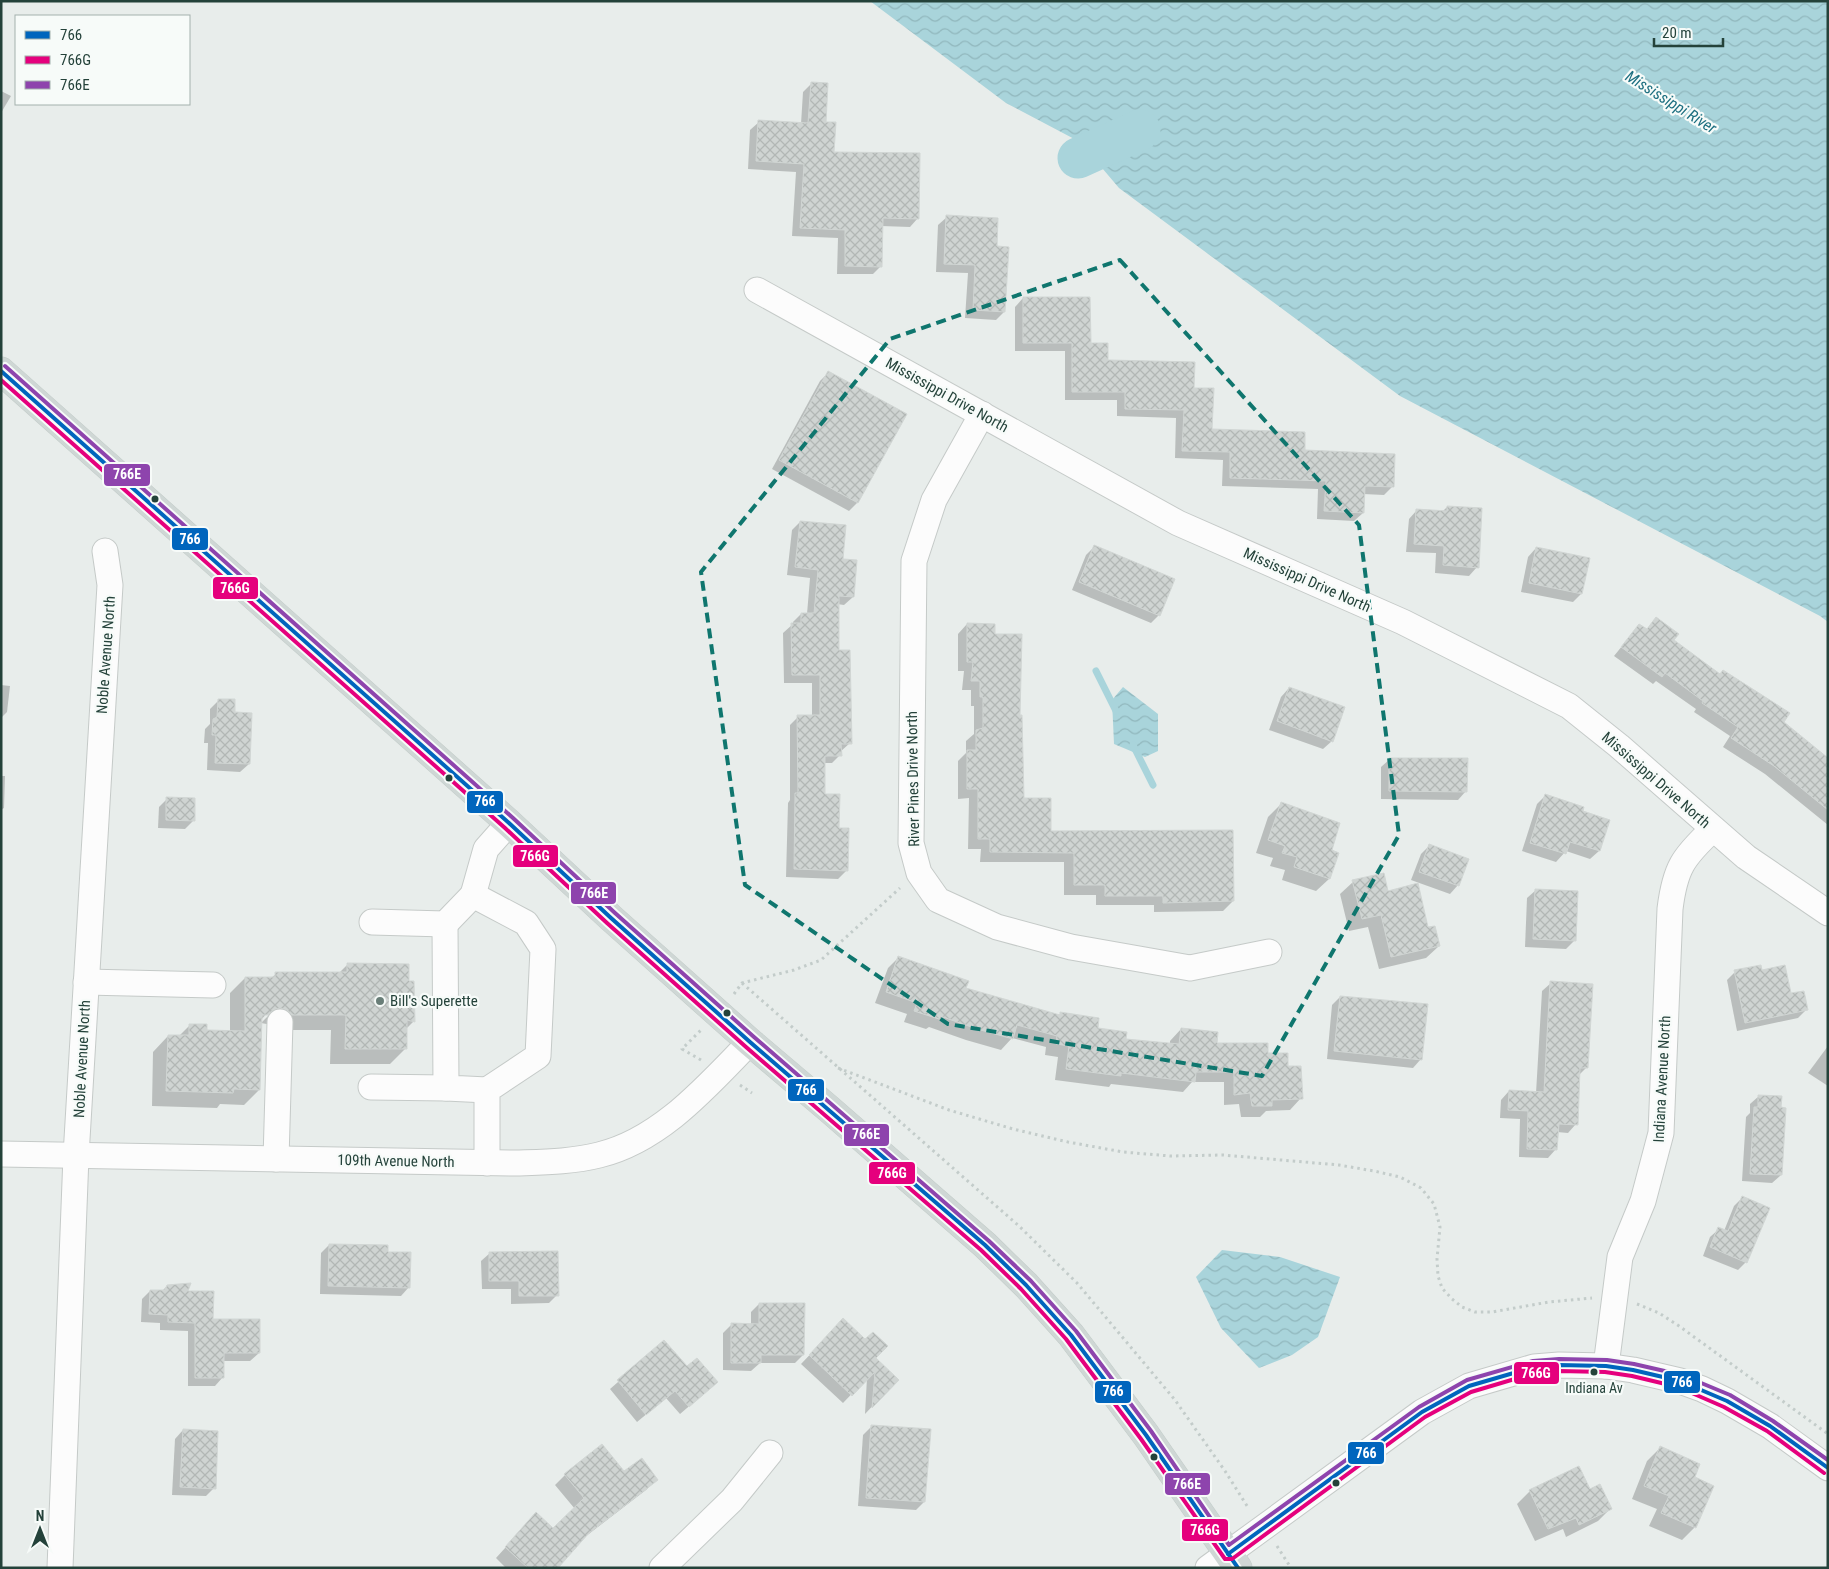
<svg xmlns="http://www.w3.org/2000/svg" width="1829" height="1569" viewBox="0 0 1829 1569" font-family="'Roboto Condensed',sans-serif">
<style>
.water{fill:url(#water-waves)}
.shadow{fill:#0003}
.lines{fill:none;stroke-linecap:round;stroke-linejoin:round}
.stream{stroke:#a9d4db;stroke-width:7}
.river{stroke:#a9d4db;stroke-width:41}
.building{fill:url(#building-cross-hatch);stroke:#d1d6d4}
.minor-casing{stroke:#c5cac8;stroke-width:27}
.major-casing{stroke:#c3ccc9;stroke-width:29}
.path{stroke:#c3ccca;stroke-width:3;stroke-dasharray:2.5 4;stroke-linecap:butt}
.minor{stroke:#fcfcfc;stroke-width:25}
.major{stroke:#cfd7d5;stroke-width:28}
.bus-1-casing{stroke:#f7fbf9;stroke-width:8}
.bus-2-casing{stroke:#f7fbf9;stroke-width:8}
.bus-3-casing{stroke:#f7fbf9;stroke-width:8}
.bus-1{stroke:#0065bd;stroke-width:4}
.bus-2{stroke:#e5007d;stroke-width:4}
.bus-3{stroke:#8e44ad;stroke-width:4}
.marked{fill:none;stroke:#0f766e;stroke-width:4;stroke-dasharray:10 6;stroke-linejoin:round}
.bus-dot{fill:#24423a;stroke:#f7fbf9;stroke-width:2}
.poi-dot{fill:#697e78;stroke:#f7fbf9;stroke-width:2}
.labels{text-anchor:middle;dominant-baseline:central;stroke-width:4.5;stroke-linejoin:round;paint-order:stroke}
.bus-label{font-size:14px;fill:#24423a;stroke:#f7fbf9}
.street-label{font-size:15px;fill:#24423a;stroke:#f7fbf9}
.poi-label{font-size:15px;fill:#24423a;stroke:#f7fbf9;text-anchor:start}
.water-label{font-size:16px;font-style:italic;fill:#1c6f80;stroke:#f7fbf9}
.line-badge{stroke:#f7fbf9;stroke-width:2}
.badge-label{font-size:14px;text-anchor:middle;font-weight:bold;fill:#fff}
</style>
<defs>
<pattern id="water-waves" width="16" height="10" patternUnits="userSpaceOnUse" patternTransform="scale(1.25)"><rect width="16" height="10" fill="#a9d4db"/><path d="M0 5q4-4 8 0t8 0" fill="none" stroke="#91b7bd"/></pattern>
<pattern id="building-cross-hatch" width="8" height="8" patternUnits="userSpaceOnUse" patternTransform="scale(1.25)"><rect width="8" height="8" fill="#cfd4d2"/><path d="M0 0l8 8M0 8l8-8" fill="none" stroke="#b2b7b5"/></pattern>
</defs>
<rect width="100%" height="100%" fill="#e8edeb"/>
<g class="water">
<polygon points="870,1 1828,1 1828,622 1820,616 1400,396 1119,188 1080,142 1006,103"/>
<polygon points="1123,687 1158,714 1158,751 1145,757 1114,744 1112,700"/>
<polygon points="1222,1250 1280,1257 1340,1277 1318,1337 1292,1355 1259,1368 1221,1328 1196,1277"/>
</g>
<g class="shadow">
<polygon points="812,83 833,154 918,218 910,227 881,226 881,266 873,274 837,274 838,238 792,236 796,172 748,169 750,130 759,122 801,124 803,92"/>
<polygon points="1,91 11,96 1,113"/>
<polygon points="947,217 995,247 1004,312 996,320 965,318 968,273 936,272 938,225"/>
<polygon points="1023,298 1089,344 1107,361 1193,389 1211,431 1303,451 1392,487 1384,495 1363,494 1363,513 1354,521 1317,519 1318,489 1222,486 1223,460 1175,458 1176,418 1117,416 1117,400 1065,400 1065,351 1015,351 1015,307"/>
<polygon points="828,373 906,414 857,503 849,511 772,469 820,381"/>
<polygon points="1447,507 1477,567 1469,576 1435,573 1436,553 1406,552 1409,519 1417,510 1442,512"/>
<polygon points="800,522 842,560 853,597 844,605 837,604 837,652 850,743 840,752 840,755 832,763 824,763 824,795 838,829 847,870 838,879 786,877 788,803 790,800 790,725 798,717 812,717 812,683 784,683 783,633 793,624 793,622 801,614 807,614 810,578 787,575 792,530"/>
<polygon points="1094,547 1159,615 1151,623 1072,590 1086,555"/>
<polygon points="1536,548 1581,594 1573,602 1521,592 1528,557"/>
<polygon points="1656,619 1672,640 1782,723 1828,759 1828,825 1765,774 1723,747 1730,736 1694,712 1696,709 1656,681 1653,684 1614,656 1639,625 1646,630"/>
<polygon points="967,624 993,636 1019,717 1023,799 1049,832 1233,901 1223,911 1154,912 1154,905 1096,905 1096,895 1064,895 1064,862 980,862 981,849 968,849 969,798 958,799 958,761 966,753 966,741 974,734 974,706 971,706 971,690 962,690 964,671 958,671 958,634"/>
<polygon points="1,685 10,686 7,712 1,718"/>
<polygon points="1289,688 1332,741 1323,749 1269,730 1281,697"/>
<polygon points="219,700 234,714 249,764 240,772 207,770 208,743 204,743 205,729 210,724 210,709"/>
<polygon points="1390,759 1466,791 1458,800 1381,799 1381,767"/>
<polygon points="1,776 5,776 4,808 1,810"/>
<polygon points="1545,796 1581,812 1608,820 1599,851 1590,859 1566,851 1556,862 1522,851 1537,804"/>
<polygon points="167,799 194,799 193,821 185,829 158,828 159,807"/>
<polygon points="1281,804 1330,851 1329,879 1316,891 1282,880 1285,870 1270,866 1273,858 1256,853 1268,817"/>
<polygon points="1429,846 1458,885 1450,894 1411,880 1421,854"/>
<polygon points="1353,882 1387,892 1427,928 1439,946 1426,958 1379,969 1368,927 1349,931 1340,894"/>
<polygon points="1536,890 1575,940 1566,949 1525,947 1527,898"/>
<polygon points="899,957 964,989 1058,1016 1060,1014 1124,1040 1170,1044 1170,1041 1181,1029 1216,1044 1266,1054 1287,1067 1301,1098 1290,1110 1266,1111 1260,1117 1241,1117 1239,1104 1224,1105 1224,1082 1192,1082 1183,1092 1111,1084 1109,1087 1055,1080 1058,1057 1045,1055 1046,1047 1012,1038 1001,1050 966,1040 929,1027 926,1029 904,1022 907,1014 875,1003 888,968"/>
<polygon points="347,965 407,983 414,1021 406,1029 406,1048 390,1064 330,1064 331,1030 277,1030 272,1025 261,1023 278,1006 276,1004 257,1024 259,1090 244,1105 220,1104 217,1108 152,1106 153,1052 168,1036 179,1036 190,1025 206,1031 230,1032 230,993 245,978 271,978 276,974 338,974"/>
<polygon points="1762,971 1806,1010 1798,1018 1737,1031 1727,980 1735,972"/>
<polygon points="1551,983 1587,1067 1579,1075 1576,1124 1568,1133 1557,1132 1556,1149 1548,1158 1519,1157 1520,1119 1500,1118 1501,1100 1509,1091 1536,1093 1542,991"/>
<polygon points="1340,997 1421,1059 1413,1068 1327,1059 1332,1005"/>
<polygon points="1828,1046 1828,1086 1808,1073"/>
<polygon points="1759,1096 1780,1109 1781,1175 1772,1183 1742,1181 1746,1117 1750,1113 1750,1104"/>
<polygon points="1742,1198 1746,1262 1738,1270 1703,1256 1710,1237 1719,1229 1724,1231 1734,1206"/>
<polygon points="329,1245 387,1253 409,1287 401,1296 320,1294 321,1253"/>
<polygon points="490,1253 557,1295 549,1303 511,1304 511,1289 482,1289 481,1261"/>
<polygon points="167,1286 186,1292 211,1321 259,1353 250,1361 223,1361 223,1377 215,1386 188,1386 188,1331 160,1330 160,1323 141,1322 142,1299 150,1291 162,1291"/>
<polygon points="759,1304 803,1355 795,1363 760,1363 751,1371 723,1370 723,1333 732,1324 751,1325 751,1312"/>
<polygon points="843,1320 874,1358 897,1380 865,1414 867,1378 843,1403 801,1364"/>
<polygon points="664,1342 708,1390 680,1414 666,1398 637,1422 610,1389"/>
<polygon points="872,1426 924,1502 916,1510 858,1506 863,1435"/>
<polygon points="183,1430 214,1488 206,1496 172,1495 175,1439"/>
<polygon points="1660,1448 1693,1478 1695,1527 1682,1540 1649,1526 1657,1509 1632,1499 1647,1461"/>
<polygon points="624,1473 656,1480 646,1490 581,1540 556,1568 504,1568 505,1567 496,1558 536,1514 553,1529 575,1509 555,1485 565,1475"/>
<polygon points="1590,1490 1610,1509 1598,1521 1566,1537 1563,1529 1535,1541 1517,1504 1530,1491"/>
</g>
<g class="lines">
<g class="stream">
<polyline points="1096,671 1116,711"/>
<polyline points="1133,745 1153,785"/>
</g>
<polyline class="river" points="1078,158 1140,130"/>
</g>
<g class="building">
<polygon points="811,82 828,83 826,122 836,122 834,152 920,153 919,219 883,218 882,267 845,266 845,230 800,228 804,164 756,161 758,120 808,123"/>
<polygon points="946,215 998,218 997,246 1009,247 1005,312 973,310 975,265 944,264"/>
<polygon points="1023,297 1090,297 1091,343 1108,343 1108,360 1195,362 1194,388 1214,388 1212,429 1305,432 1305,450 1395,454 1394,487 1365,486 1364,513 1324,511 1326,481 1230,478 1230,452 1182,451 1184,410 1125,409 1125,392 1072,392 1072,343 1023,343"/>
<polygon points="828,371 907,414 858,503 779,460"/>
<polygon points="1447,506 1482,508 1479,568 1443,565 1444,546 1414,544 1416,509 1447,511"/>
<polygon points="800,521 846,525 843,559 857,560 854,597 839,596 839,650 850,650 852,744 841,744 842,756 825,756 825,794 840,794 839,828 849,828 848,871 794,869 795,793 798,793 797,715 820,715 820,675 792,675 791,623 801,623 801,613 814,613 818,570 795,567"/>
<polygon points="1094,545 1175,579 1160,616 1079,582"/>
<polygon points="1536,547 1590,558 1582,594 1529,583"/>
<polygon points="1656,617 1679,634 1674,640 1720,674 1723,670 1790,713 1784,722 1828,758 1828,810 1774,766 1731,738 1738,727 1702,703 1703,701 1665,673 1662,677 1621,647 1639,624 1647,629"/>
<polygon points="967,623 995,624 995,634 1022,634 1020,715 1022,715 1024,798 1051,798 1051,831 1233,830 1234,901 1163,903 1163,896 1105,896 1105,885 1074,885 1074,853 990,852 990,839 978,839 978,789 967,789 967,750 976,750 976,730 983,728 983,697 980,697 980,681 971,681 973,662 967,662"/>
<polygon points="1289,687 1345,707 1333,742 1277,721"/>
<polygon points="218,699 235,699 235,712 252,713 250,764 215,763 216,735 212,735 213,719 217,717"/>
<polygon points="1389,758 1468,758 1467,792 1389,791"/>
<polygon points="1545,794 1584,807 1583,811 1610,820 1600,851 1570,842 1566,854 1530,843"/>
<polygon points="166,797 195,798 195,821 166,820"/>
<polygon points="1281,802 1340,823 1332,850 1339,853 1330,879 1294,867 1297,857 1282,853 1285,846 1268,840"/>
<polygon points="1429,844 1469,859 1459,886 1419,872"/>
<polygon points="1384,873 1388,891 1418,883 1428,927 1435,926 1440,946 1391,957 1381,915 1362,919 1352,880"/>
<polygon points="1535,889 1578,891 1576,941 1533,939"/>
<polygon points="898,956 969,981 966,988 1060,1015 1060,1012 1099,1018 1098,1028 1127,1032 1126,1039 1179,1044 1181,1028 1218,1032 1217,1043 1268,1043 1268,1053 1288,1053 1288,1066 1301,1066 1303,1099 1272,1100 1272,1106 1252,1106 1250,1093 1234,1095 1234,1072 1196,1072 1195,1082 1121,1073 1121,1076 1066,1069 1069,1046 1056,1044 1057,1036 1017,1025 1013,1039 977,1029 940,1016 939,1019 914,1011 917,1003 886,992"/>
<polygon points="347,963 409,964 409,981 414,981 415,1022 407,1020 407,1049 345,1049 346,1015 292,1015 287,1010 280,1008 273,1010 268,1015 262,1015 260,1090 234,1089 233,1093 166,1091 168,1035 189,1035 189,1024 207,1024 207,1030 245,1031 245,977 275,977 275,972 347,972"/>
<polygon points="1761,965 1762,970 1785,965 1791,993 1804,991 1808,1010 1745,1023 1734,970"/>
<polygon points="1550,981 1593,984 1588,1068 1580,1068 1578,1125 1559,1124 1557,1150 1527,1149 1528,1111 1508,1110 1509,1090 1544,1092"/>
<polygon points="1340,996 1428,1004 1422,1060 1334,1051"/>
<polygon points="1758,1095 1782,1096 1781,1107 1786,1108 1782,1175 1750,1174 1754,1107 1758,1107"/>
<polygon points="1742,1196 1770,1208 1747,1263 1710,1247 1718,1227 1728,1231"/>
<polygon points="329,1244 388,1245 388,1252 411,1252 410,1288 328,1286"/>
<polygon points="558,1251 559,1296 519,1296 519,1281 489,1281 489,1252"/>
<polygon points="191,1283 188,1291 214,1291 213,1319 260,1319 260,1353 224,1353 224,1378 195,1378 195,1323 168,1322 168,1315 149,1314 150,1290 165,1290 167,1285"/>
<polygon points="759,1303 805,1303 804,1355 761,1355 761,1363 731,1363 731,1323 759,1324"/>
<polygon points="843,1318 865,1339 873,1332 888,1346 876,1358 899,1380 872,1408 875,1372 852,1396 809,1355"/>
<polygon points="664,1340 687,1366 697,1358 718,1382 689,1407 675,1391 646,1415 617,1380"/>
<polygon points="871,1425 931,1429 925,1502 866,1498"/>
<polygon points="183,1429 218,1431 216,1489 180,1487"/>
<polygon points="602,1444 624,1471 642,1458 658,1480 589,1533 558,1568 528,1568 505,1547 536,1512 553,1528 584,1498 564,1474"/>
<polygon points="1660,1446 1700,1464 1695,1477 1714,1486 1696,1528 1661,1513 1669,1496 1644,1486"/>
<polygon points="1579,1466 1590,1489 1600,1484 1612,1509 1579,1525 1576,1518 1548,1529 1529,1490"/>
</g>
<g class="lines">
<g class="minor-casing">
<g id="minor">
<polyline points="757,290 1178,523 1403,622 1569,706 1619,746 1746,857 1828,913"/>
<polyline points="982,414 934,500 914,561 911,843 919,873 938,900 997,927 1071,947 1190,968 1269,952"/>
<polyline points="372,922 445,924 473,895"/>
<polyline points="445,924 446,1088 487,1090"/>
<polyline points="86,982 213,985"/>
<polyline points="371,1087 446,1088"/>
<path d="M 1,1154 L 515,1163 C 543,1162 571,1162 599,1155 C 661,1140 707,1086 750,1042"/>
<polyline points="276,1159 280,1022"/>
<polyline points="487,1163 487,1090 538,1056 543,949 526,923 473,895 486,849 509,823"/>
<path d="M 1606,1366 L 1620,1257 L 1643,1201 L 1661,1133 L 1670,909 C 1675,868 1683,857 1713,829"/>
<polyline points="60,1568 76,1156 110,585 105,551"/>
<polyline points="662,1568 732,1500 770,1453"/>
<polyline points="1208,1568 1422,1412 1469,1386 1534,1367 1559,1365 1606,1366 1633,1370 1680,1381 1702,1389 1727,1401 1770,1426 1828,1468"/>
</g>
</g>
<g class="major-casing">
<polyline id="major" points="1,371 509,823 611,918 750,1042 829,1109 985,1245 1026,1285 1071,1335 1146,1435 1238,1568"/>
</g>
<g class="path">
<polyline points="742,983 1019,1226 1077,1283 1175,1400 1225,1471 1249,1509"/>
<polyline points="734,994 742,983 794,970 821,960 900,888"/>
<polyline points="701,1060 682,1049 701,1030"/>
<polyline points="838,1068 949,1110 1013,1129 1068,1142 1123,1152 1170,1156 1223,1155 1339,1165 1374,1171 1400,1177 1421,1188 1434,1204 1440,1227 1437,1259 1438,1276 1442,1288 1452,1299 1462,1307 1475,1312 1492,1312 1549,1302 1592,1298"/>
<polyline points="740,1085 752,1093"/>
<polyline points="1637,1304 1659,1313 1679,1326 1828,1434"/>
<polyline points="1277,1546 1291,1568"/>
</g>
<use href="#minor" class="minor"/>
<use href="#major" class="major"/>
<g class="bus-1-casing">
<g id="bus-1">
<polyline points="1,371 509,823 611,918 750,1042 985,1245 1026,1285 1071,1335 1146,1435 1238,1568"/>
<polyline points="1228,1554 1422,1412 1469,1386 1534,1367 1559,1365 1606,1366 1633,1370 1680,1381 1727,1401 1770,1426 1828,1468"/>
</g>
</g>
<g class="bus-2-casing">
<polyline id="bus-2" points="1,380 505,828 607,923 746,1047 981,1250 1021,1289 1066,1339 1141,1439 1225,1559 1232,1559 1425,1417 1471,1392 1535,1373 1559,1371 1605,1372 1632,1376 1678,1387 1724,1407 1767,1431 1824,1473"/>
</g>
<g class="bus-3-casing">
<polyline id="bus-3" points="5,366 513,818 615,913 754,1037 989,1241 1031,1281 1076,1331 1151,1431 1229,1545 1419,1407 1467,1380 1533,1361 1559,1359 1607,1360 1634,1364 1682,1375 1730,1395 1773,1421 1828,1460"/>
</g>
<use href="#bus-1" class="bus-1"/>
<use href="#bus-2" class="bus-2"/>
<use href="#bus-3" class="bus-3"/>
</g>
<path class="marked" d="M 1120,260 L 1359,525 L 1399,835 L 1262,1076 L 948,1024 L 745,885 L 701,572 L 890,339 Z"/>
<g class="bus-dot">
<circle cx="155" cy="499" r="4.5"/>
<circle cx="449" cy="778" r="4.5"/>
<circle cx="727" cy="1013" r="4.5"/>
<circle cx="1594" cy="1372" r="4.5"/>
<circle cx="1154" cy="1457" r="4.5"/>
<circle cx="1336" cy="1483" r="4.5"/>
</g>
<circle class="poi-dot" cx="380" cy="1001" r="5"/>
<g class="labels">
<g class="bus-label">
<text x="1594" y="1388">Indiana Av</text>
</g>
<g class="street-label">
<text transform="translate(947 395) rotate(29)">Mississippi Drive North</text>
<text transform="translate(1307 580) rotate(24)">Mississippi Drive North</text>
<text transform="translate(106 655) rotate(-86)">Noble Avenue North</text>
<text transform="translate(913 779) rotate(-91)">River Pines Drive North</text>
<text transform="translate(1656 780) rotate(41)">Mississippi Drive North</text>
<text transform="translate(82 1059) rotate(-87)">Noble Avenue North</text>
<text transform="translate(1662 1079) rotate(-87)">Indiana Avenue North</text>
<text transform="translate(396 1161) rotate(1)">109th Avenue North</text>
</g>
<g class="poi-label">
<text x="390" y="1001">Bill's Superette</text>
</g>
<g class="water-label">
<text transform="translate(1671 102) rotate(32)">Mississippi River</text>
</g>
</g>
<g class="line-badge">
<rect x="103" y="463" width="48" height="24" rx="5" fill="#8e44ad"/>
<rect x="171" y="527" width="38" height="24" rx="5" fill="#0065bd"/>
<rect x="212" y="576" width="47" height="24" rx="5" fill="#e5007d"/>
<rect x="466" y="790" width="38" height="24" rx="5" fill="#0065bd"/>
<rect x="512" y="844" width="47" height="24" rx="5" fill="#e5007d"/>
<rect x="570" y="881" width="47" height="24" rx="5" fill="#8e44ad"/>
<rect x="787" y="1078" width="38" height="24" rx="5" fill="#0065bd"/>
<rect x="843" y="1123" width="47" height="24" rx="5" fill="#8e44ad"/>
<rect x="868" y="1161" width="48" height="24" rx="5" fill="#e5007d"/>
<rect x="1513" y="1361" width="47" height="24" rx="5" fill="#e5007d"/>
<rect x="1663" y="1370" width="38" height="24" rx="5" fill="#0065bd"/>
<rect x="1094" y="1380" width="38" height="24" rx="5" fill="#0065bd"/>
<rect x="1347" y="1441" width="38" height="24" rx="5" fill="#0065bd"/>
<rect x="1164" y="1472" width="47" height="24" rx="5" fill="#8e44ad"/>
<rect x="1181" y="1518" width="48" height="24" rx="5" fill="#e5007d"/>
</g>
<g class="badge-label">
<text x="127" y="479">766E</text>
<text x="190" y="544">766</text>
<text x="235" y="593">766G</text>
<text x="485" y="806">766</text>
<text x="535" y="861">766G</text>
<text x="594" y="898">766E</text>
<text x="806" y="1095">766</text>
<text x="866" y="1139">766E</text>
<text x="892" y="1178">766G</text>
<text x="1536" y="1378">766G</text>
<text x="1682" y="1387">766</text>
<text x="1113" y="1396">766</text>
<text x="1366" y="1458">766</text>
<text x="1187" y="1489">766E</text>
<text x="1205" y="1535">766G</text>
</g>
<rect width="1829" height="1569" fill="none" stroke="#24423a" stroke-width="5"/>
<rect x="15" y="15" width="175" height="90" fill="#f7fbf9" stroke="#a3b1ad"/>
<rect x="25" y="31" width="25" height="8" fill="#0065bd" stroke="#a3b1ad"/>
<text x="60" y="40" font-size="15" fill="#24423a">766</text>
<rect x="25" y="56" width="25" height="8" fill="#e5007d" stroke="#a3b1ad"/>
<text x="60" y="65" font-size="15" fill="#24423a">766G</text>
<rect x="25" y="81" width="25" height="8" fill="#8e44ad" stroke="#a3b1ad"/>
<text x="60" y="90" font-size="15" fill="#24423a">766E</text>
<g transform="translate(40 1529)" stroke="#f7fbf9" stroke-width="4" paint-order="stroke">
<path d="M0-4L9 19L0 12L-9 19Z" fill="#24423a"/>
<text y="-8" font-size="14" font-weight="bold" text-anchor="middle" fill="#24423a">N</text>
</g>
<path d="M1654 38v8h69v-8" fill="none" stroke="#24423a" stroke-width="2.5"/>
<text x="1662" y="38" font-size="15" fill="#24423a" stroke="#f7fbf9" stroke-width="4" paint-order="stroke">20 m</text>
</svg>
